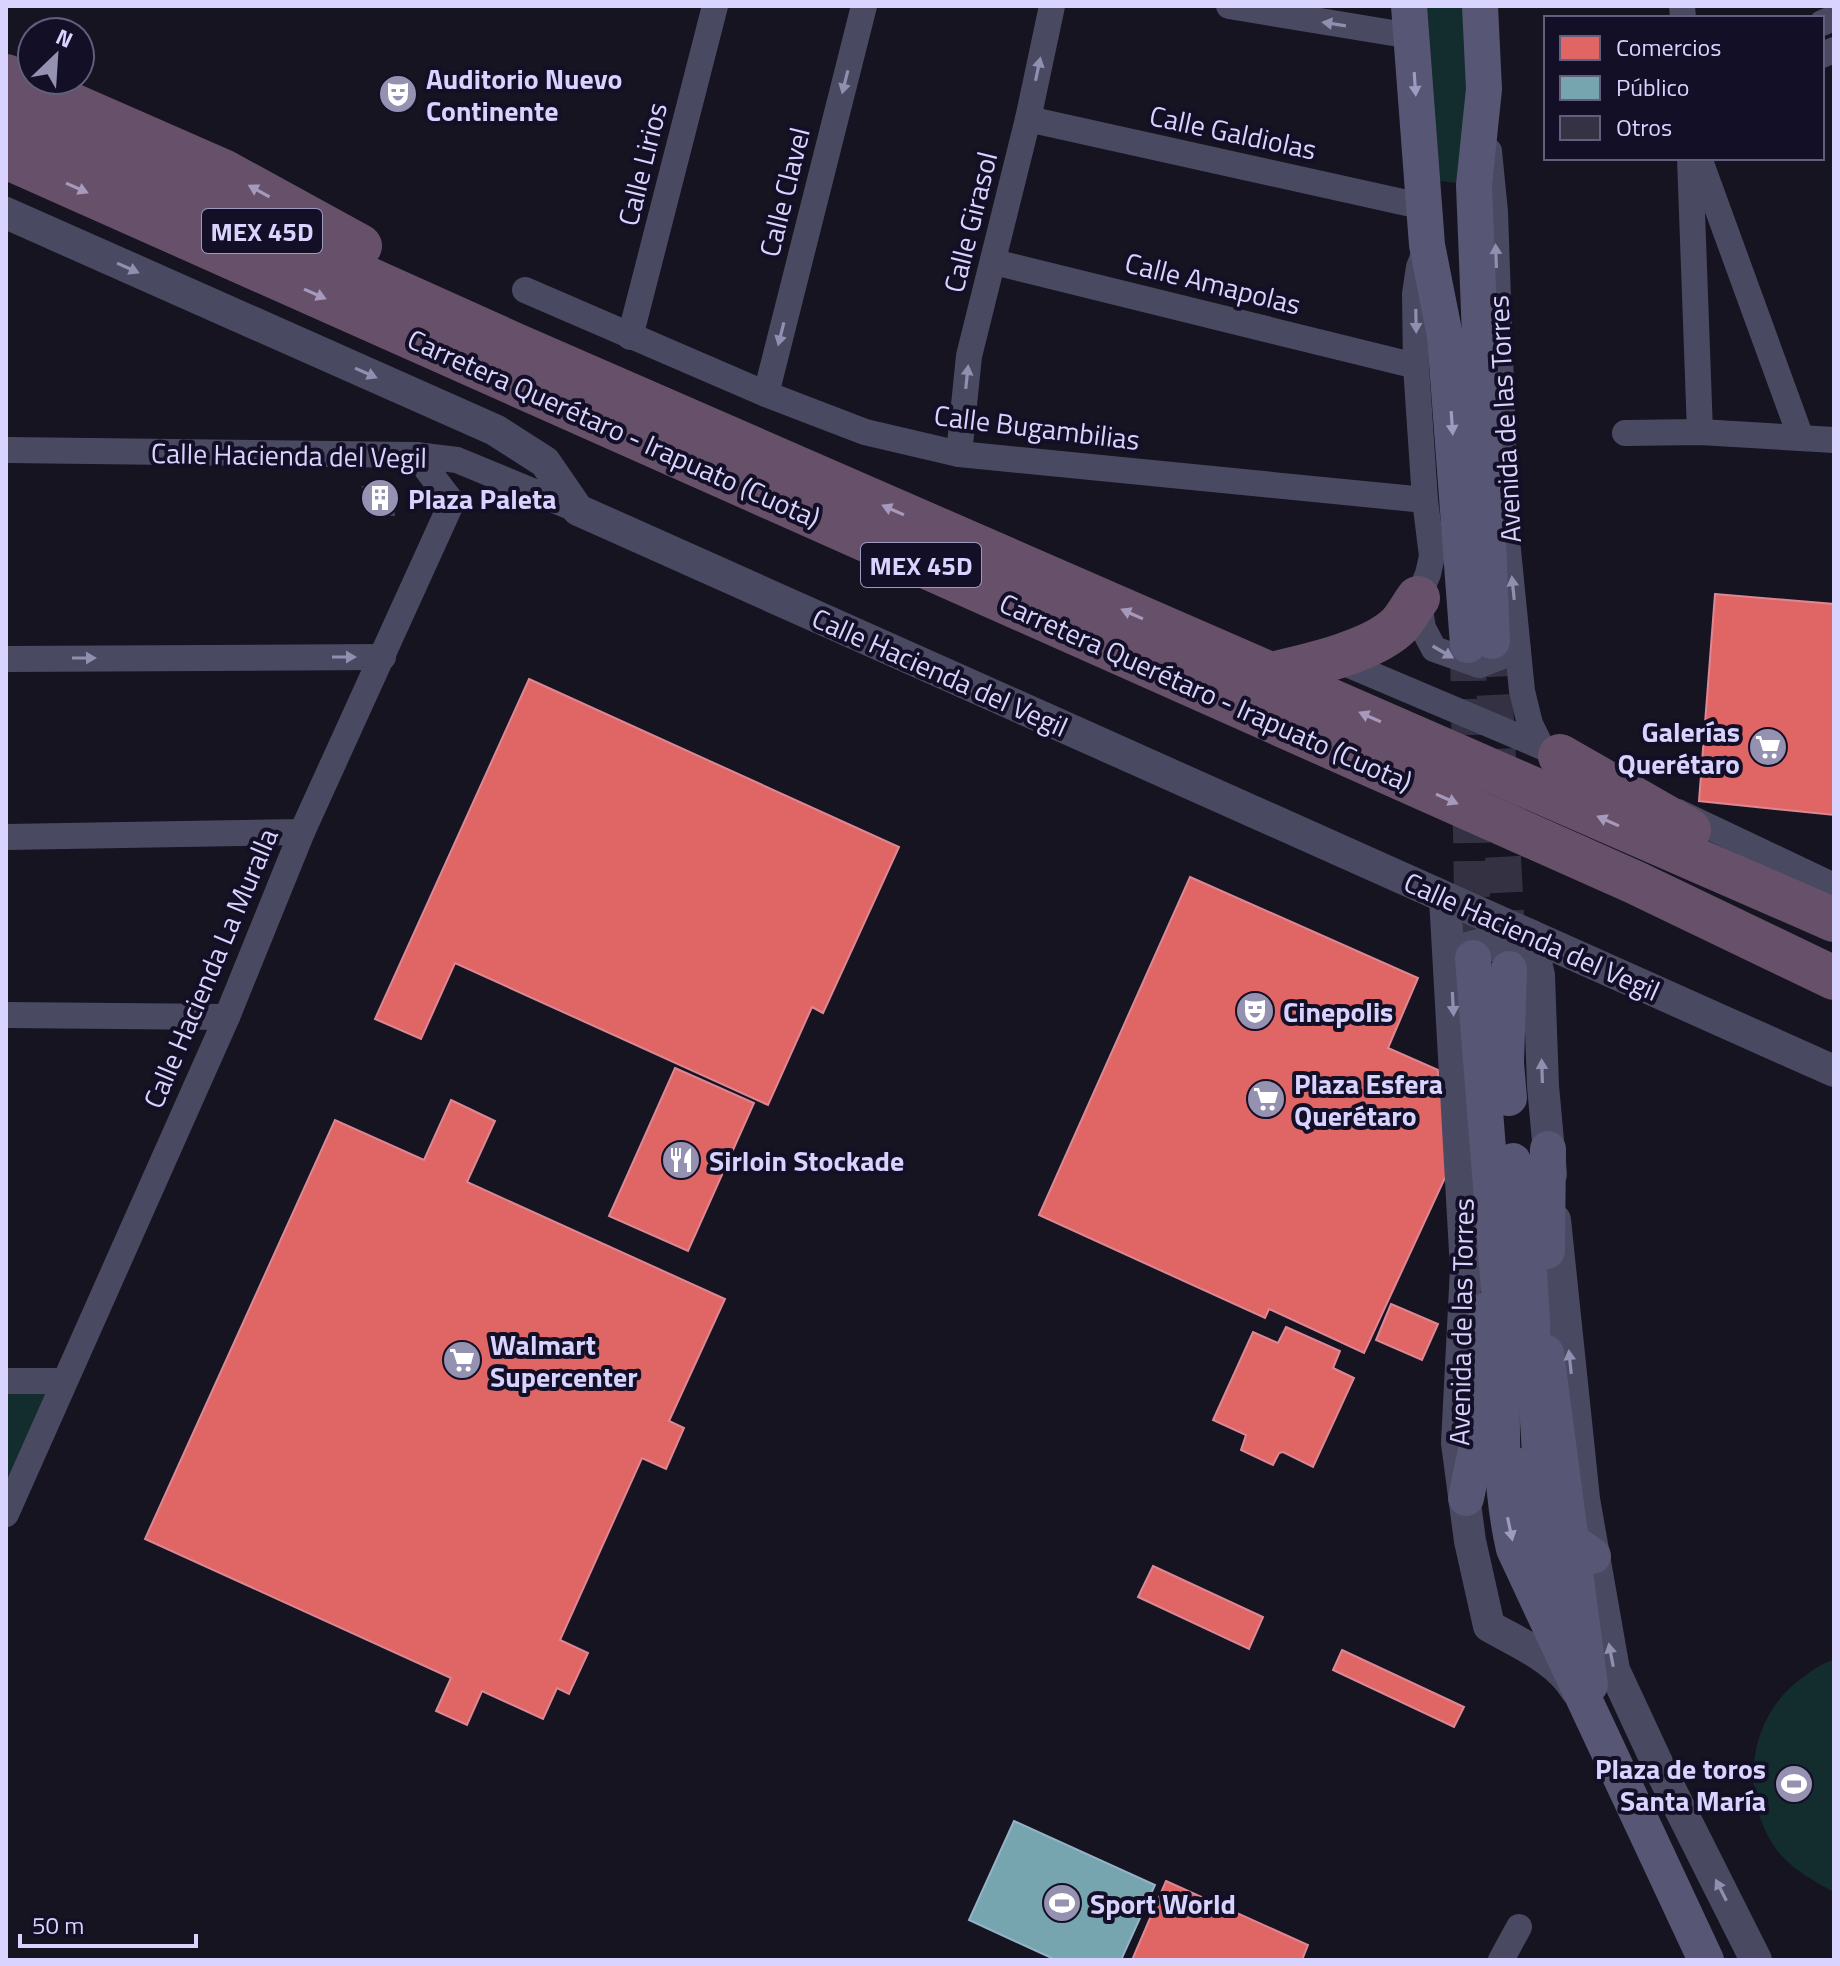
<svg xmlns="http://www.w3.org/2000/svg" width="1840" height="1966" viewBox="0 0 1840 1966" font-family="'Titillium Web',sans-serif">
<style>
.green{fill:#132c2d}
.shops{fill:#e06666;stroke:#de8794;stroke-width:2}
.public{fill:#76a5af;stroke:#94b3c7;stroke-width:2}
.building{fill:#343243;stroke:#433f54;stroke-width:2}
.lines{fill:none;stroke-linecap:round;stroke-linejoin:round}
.secondary-tunnel{stroke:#333142;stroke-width:36;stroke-dasharray:36 18;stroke-linecap:butt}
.minor{stroke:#4a4962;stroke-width:26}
.tertiary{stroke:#4a4962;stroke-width:32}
.secondary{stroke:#575674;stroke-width:36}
.motorway{stroke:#67516a;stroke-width:44}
.secondary-bridge{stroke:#575674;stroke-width:36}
.oneway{fill:#928eb0}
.oneway2{fill:#9e9bc0}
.oneway3{fill:#a699bc}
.labels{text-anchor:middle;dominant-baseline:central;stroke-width:8;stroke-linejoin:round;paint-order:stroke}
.shield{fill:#130f26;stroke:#9e99be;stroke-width:2}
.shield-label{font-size:26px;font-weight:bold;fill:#d9d4ff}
.poi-label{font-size:28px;font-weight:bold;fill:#d9d4ff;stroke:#130f26;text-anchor:start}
.street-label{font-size:28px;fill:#d9d4ff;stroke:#130f26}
</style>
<rect width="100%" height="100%" fill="#161421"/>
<g class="green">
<polygon points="1409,6 1480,6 1474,185 1422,179"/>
<polygon points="6,1381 64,1381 6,1514"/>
<path d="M 1834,1660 L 1834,1892 C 1811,1880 1786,1866 1772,1843 C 1739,1789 1750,1715 1802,1678 C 1813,1670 1821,1663 1834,1660 Z"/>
</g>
<g class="shops">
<polygon points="1715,594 1834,604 1834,815 1699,801"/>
<polygon points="529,679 899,847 823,1013 812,1007 768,1105 455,963 421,1039 375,1019"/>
<polygon points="1190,877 1418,978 1388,1048 1438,1070 1449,1169 1364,1353 1269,1309 1265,1318 1039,1215"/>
<polygon points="675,1068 754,1103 688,1251 609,1216"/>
<polygon points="451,1100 495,1121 467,1182 725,1299 669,1421 684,1428 666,1469 642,1458 560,1640 588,1653 569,1694 557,1688 543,1719 482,1691 467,1725 436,1711 451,1678 145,1539 335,1120 424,1160"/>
<polygon points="1391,1304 1438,1324 1422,1360 1376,1340"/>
<polygon points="1286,1327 1340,1351 1333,1368 1354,1378 1313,1467 1283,1452 1279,1453 1273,1465 1241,1450 1246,1435 1213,1420 1253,1332 1278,1343"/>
<polygon points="1153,1566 1263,1617 1249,1649 1138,1597"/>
<polygon points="1342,1650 1464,1707 1454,1727 1333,1670"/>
<polygon points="1166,1881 1308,1945 1302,1960 1132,1960"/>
</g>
<polygon class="public" points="1014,1821 1155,1885 1121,1960 1056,1960 969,1920"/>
<polygon class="building" points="363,487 380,487 390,492 394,515 374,513"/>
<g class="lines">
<g class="secondary-tunnel">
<polyline points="1492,641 1508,955"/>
<polyline points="1468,645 1473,958"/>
</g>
<g class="minor">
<polyline points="1229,6 1411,36"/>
<polyline points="1682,6 1683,18"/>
<polyline points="1822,23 1834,18"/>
<polyline points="1822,55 1834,50"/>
<polyline points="1028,119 1425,207"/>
<polyline points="1489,151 1495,212 1506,530 1522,691 1530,724 1541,746"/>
<polyline points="1690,158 1700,432"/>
<polyline points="1699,158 1801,438"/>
<polyline points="1425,252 1419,267 1415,294 1416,366 1425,500 1432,556 1428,574 1418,598 1423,628 1434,649 1479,665 1518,650"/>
<polyline points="994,262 1416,366"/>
<polyline points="525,290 766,394 865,432 959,454 1425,500"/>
<polyline points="630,337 715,6"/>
<polyline points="766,394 864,6"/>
<polyline points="1625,433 1700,432 1834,440"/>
<polyline points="6,450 416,455 457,460 578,510"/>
<polyline points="959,454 969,356 1028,119 1052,6"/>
<polyline points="6,659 383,657"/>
<polyline points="1335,659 1545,748"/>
<polyline points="1678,812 1834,886"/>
<polyline points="6,837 302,832"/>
<polyline points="6,1015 227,1017"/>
<polyline points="6,1381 64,1381"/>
<polyline points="6,1514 227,1017 302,832 452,502 416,455"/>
<polyline points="1501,1960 1519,1927"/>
</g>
<g class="tertiary">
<polyline points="6,213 495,430 545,462 578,510 1834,1071"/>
<path d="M 1445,898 L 1466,1269 L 1457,1443 L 1470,1541 L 1489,1626 C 1518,1643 1558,1659 1576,1690"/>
<polyline points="1530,935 1539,976 1543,1086 1551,1174"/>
<path d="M 1450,958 C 1489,931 1508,948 1539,976"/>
<polyline points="1555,1220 1584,1499 1614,1670 1659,1767 1756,1960"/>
</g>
<g class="secondary">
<polyline points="1409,6 1427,245 1445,336 1468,645"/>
<polyline points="1480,6 1484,89 1474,185 1492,641"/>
<polyline points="1473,958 1503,1340"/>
<polyline points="1509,1098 1506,1063 1509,969"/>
<path d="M 1513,1161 L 1526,1222 L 1542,1487 C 1554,1530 1557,1531 1593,1556"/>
<polyline points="1547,1251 1548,1149"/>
<polyline points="1466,1498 1480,1431 1487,1310"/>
</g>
<g class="motorway">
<polyline points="6,76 225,172 360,246"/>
<polyline points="6,116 518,346 1834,920"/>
<polyline points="6,157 1634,882 1834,978"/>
<path d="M 1271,674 C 1306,666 1375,651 1400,624 C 1407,616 1412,606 1418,598"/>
<polyline points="1560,756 1689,830"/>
</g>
<g class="secondary-bridge">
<path d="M 1503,1340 C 1502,1411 1498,1480 1514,1549 L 1706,1960"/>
<polyline points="1546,1353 1590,1685"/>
<polyline points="1522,1466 1537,1535 1561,1601"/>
</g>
</g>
<defs><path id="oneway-solid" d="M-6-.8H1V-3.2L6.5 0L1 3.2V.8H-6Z" transform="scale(2)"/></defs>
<g class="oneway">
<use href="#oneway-solid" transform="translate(1334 24) rotate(-171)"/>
<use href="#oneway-solid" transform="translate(1038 69) rotate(-78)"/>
<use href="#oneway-solid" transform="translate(845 82) rotate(104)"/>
<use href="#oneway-solid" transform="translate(1496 256) rotate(-92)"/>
<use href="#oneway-solid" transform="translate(128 268) rotate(24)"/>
<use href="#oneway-solid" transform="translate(1416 321) rotate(89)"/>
<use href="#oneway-solid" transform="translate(781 334) rotate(104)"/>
<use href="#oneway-solid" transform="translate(366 373) rotate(24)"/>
<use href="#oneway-solid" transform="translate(967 377) rotate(-84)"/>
<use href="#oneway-solid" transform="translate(1513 588) rotate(-96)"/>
<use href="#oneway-solid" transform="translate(1443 652) rotate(30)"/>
<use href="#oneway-solid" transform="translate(344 657)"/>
<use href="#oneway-solid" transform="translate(84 658)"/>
<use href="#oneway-solid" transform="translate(1453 1004) rotate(87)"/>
<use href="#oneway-solid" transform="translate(1542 1071) rotate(-92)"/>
<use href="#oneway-solid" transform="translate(1570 1362) rotate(-96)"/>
<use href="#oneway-solid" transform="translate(1611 1655) rotate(-101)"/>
<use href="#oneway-solid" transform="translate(1721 1890) rotate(-117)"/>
</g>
<g class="oneway2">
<use href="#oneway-solid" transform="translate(1415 84) rotate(86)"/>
<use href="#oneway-solid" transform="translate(1452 423) rotate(86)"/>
<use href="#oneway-solid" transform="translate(1510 1529) rotate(78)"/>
</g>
<g class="oneway3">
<use href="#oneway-solid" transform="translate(77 188) rotate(24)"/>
<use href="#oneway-solid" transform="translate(259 191) rotate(-151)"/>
<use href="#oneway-solid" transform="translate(315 294) rotate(24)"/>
<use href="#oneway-solid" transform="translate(893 510) rotate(-156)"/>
<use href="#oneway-solid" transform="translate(1132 614) rotate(-156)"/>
<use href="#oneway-solid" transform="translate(1370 717) rotate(-156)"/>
<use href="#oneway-solid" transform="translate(1447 799) rotate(24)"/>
<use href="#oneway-solid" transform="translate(1608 821) rotate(-156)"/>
</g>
<defs>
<g id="theatre-disc" transform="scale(2)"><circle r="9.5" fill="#9591b1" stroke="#130f26"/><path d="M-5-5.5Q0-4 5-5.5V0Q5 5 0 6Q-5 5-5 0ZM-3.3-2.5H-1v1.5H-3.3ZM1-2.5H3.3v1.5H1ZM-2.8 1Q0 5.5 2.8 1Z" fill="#fff"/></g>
<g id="building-disc" transform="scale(2)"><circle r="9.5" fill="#9591b1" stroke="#130f26"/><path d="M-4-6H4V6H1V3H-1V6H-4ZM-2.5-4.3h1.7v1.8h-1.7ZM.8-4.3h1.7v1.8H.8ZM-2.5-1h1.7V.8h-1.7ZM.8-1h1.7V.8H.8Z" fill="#fff"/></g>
<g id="supermarket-disc" transform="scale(2)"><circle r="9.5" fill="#9591b1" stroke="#130f26"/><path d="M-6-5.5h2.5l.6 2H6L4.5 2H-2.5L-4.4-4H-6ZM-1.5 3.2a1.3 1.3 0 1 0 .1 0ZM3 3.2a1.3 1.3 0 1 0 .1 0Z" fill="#fff"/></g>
<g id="restaurant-disc" transform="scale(2)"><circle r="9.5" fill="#9591b1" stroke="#130f26"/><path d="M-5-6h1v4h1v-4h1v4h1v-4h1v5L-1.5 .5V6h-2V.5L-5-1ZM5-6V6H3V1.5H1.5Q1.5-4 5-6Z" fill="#fff"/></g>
<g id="stadium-disc" transform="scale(2)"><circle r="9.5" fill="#9591b1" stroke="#130f26"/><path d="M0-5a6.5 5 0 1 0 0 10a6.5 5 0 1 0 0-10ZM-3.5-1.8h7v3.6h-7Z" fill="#fff"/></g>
</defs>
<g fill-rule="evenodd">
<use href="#theatre-disc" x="398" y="94"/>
<use href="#building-disc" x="380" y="498"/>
<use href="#supermarket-disc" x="1768" y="747"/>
<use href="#theatre-disc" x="1255" y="1011"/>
<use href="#supermarket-disc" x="1266" y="1099"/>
<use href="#restaurant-disc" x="681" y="1160"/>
<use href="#supermarket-disc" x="462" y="1360"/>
<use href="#stadium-disc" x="1794" y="1784"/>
<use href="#stadium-disc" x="1062" y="1903"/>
</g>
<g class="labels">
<g class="shield">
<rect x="202" y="209" width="120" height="44" rx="6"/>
<rect x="861" y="543" width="120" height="44" rx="6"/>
</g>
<g class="shield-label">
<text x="262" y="231">MEX 45D</text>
<text x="921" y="565">MEX 45D</text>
</g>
<g class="poi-label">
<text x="426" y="78">Auditorio Nuevo<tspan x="426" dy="32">Continente</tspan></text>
<text x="408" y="498">Plaza Paleta</text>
<text x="1740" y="731" text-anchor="end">Galerías<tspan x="1740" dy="32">Querétaro</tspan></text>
<text x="1283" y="1011">Cinepolis</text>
<text x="1294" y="1083">Plaza Esfera<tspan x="1294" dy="32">Querétaro</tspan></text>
<text x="709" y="1160">Sirloin Stockade</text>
<text x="490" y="1344">Walmart<tspan x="490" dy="32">Supercenter</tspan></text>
<text x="1766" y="1768" text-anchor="end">Plaza de toros<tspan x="1766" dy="32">Santa María</tspan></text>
<text x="1090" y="1903">Sport World</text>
</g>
<g class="street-label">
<text transform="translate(1233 132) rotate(12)">Calle Galdiolas</text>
<text transform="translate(642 164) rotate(-76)">Calle Lirios</text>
<text transform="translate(784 192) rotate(-76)">Calle Clavel</text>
<text transform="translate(970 222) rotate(-76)">Calle Girasol</text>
<text transform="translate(1213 283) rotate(14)">Calle Amapolas</text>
<text transform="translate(1504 419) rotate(-93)">Avenida de las Torres</text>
<text transform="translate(1037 427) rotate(7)">Calle Bugambilias</text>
<text transform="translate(614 428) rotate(24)">Carretera Querétaro - Irapuato (Cuota)</text>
<text transform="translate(289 455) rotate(1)">Calle Hacienda del Vegil</text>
<text transform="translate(940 672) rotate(24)">Calle Hacienda del Vegil</text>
<text transform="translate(1206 692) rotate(24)">Carretera Querétaro - Irapuato (Cuota)</text>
<text transform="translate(1532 936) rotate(24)">Calle Hacienda del Vegil</text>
<text transform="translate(210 968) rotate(-67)">Calle Hacienda La Muralla</text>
<text transform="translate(1461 1322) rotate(-89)">Avenida de las Torres</text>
</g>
</g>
<rect width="1840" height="1966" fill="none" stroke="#d9d4ff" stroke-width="16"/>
<rect x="1544" y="16" width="280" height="144" fill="#130f26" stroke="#625e7d" stroke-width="2"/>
<rect x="1560" y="36" width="40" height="24" fill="#e06666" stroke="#625e7d" stroke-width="2"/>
<text x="1616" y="56" font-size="24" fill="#d9d4ff">Comercios</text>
<rect x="1560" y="76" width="40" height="24" fill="#76a5af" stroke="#625e7d" stroke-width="2"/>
<text x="1616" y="96" font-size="24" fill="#d9d4ff">Público</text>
<rect x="1560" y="116" width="40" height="24" fill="#343243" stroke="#625e7d" stroke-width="2"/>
<text x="1616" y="136" font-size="24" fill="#d9d4ff">Otros</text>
<g transform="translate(56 56) rotate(25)"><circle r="38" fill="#130f26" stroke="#625e7d" stroke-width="2"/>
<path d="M0-6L14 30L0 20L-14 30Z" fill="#9591b1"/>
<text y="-12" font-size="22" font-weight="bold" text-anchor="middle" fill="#d9d4ff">N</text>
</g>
<path d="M20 1934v12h176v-12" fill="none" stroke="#d9d4ff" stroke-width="4"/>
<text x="32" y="1934" font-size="24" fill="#d9d4ff" stroke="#130f26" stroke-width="6" paint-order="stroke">50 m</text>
</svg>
